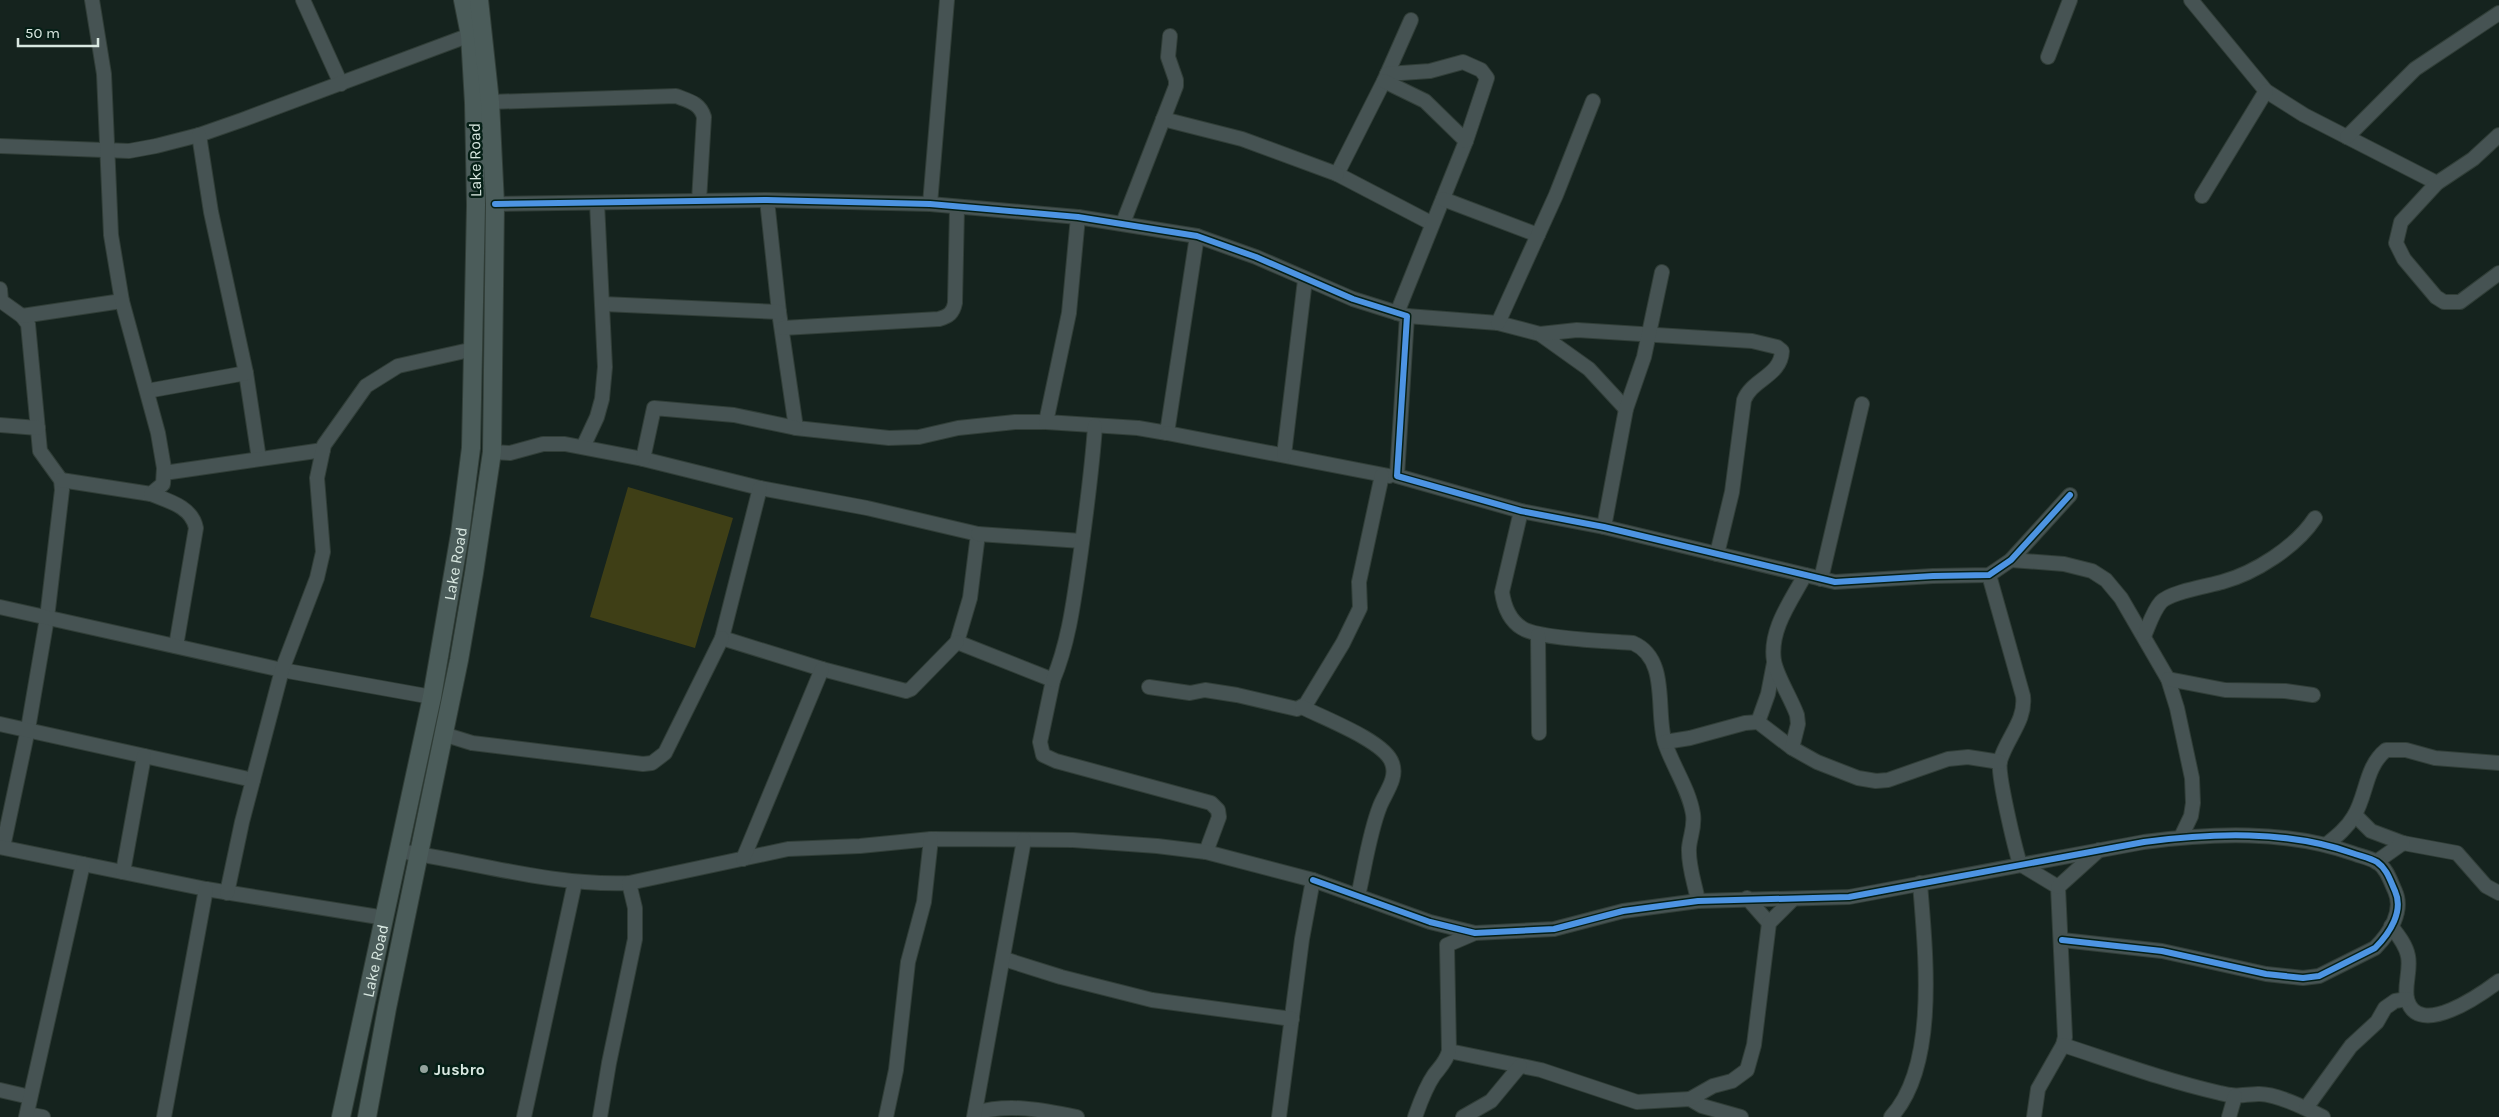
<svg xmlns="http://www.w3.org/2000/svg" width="2499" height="1117" viewBox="0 0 2499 1117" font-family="Karla,sans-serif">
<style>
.green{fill:#3f3f16}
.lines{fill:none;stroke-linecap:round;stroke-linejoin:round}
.minor-casing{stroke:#313e38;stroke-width:16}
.major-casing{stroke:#313e38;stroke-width:20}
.minor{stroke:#465353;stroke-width:14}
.major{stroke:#4b5c5a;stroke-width:18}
.cycleway-casing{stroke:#051f16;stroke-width:9}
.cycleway{stroke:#4d94e3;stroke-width:6}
.poi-dot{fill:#94a39d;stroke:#051f16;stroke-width:2}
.labels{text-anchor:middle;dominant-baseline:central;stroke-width:5;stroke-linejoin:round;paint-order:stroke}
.street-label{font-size:16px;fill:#d9e8e1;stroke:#051f16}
.poi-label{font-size:16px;font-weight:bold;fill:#d9e8e1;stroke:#051f16;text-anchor:start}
</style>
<rect width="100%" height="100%" fill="#15231e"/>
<polygon class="green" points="628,487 733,518 695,648 590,617"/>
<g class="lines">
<g class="minor-casing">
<g id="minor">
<polyline points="303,0 341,84"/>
<polyline points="2191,0 2266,91 2304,115 2437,183"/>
<polyline points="1411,20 1384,81 1337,174 1431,223"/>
<polyline points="2048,57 2070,0"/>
<polyline points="1387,74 1430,71 1463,62 1481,70 1487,78 1466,141 1397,313"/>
<polyline points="1384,81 1425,101 1466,141"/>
<path d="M 490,102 L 676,96 C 689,101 700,103 704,117 L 699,201"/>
<polyline points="1163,119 1242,139 1337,174"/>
<polyline points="2499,135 2473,159 2437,183 2401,222 2396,243 2404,259 2436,297 2444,302 2460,302 2499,273"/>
<polyline points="2347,137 2415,69 2499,13"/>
<polyline points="0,146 129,151 156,146 199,135 242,120 470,35"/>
<polyline points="2202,196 2266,91"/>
<polyline points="1443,199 1538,235"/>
<polyline points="767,200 779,312 796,428 889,438 919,437 958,428 1015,422 1046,422"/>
<polyline points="495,204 767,200 930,204 1078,217 1197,236 1256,257 1353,299 1407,316 1397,476 1521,511 1604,527 1835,582 1933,576 1989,575 2011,560 2070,495"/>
<polyline points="930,204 947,0"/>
<polyline points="1078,217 1069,313 1046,422 1138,428 1167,433 1197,236"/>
<polyline points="1123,223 1176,86 1176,80 1168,57 1170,36"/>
<polyline points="0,289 1,301 22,316 28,324 40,451 61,480 62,490 47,618 28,729 3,847"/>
<polyline points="603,304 779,312"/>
<polyline points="22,316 122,301"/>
<polyline points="1407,316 1498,323 1540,334 1589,369 1626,409"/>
<polyline points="1498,323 1556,195 1593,101"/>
<path d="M 783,328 L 939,319 C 949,316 953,313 955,303 L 957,208"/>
<path d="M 1540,334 L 1577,330 L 1752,341 L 1777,347 L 1782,351 C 1781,376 1752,379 1744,400 L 1732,492 L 1717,554"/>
<polyline points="246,373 259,459"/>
<polyline points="147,391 246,373 211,212 199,135"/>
<polyline points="0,425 38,428"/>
<polyline points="1167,433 1389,476"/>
<polyline points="583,447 597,417 602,399 605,367 597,203"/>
<polyline points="492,452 510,453 543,444 565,444 643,459 760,488 867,508 978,534 970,598 957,642 1053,680 1040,742 1043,755 1056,761 1211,803 1218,810 1219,817 1206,852"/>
<polyline points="1284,455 1305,280"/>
<polyline points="643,459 654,408 734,415 796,428"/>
<polyline points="164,473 323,450"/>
<polyline points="61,480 151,494 163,484 164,468 158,433 122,301 111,235 104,74 92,0"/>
<polyline points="760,488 722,638 822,669 906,691 911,689 957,642"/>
<path d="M 151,494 C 169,501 192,507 196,528 L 176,646"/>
<path d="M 1521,511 L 1502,592 C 1504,606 1509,620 1522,628 C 1538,639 1609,641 1633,643 C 1670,659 1655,712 1665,743 C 1673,767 1689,789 1693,814 C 1695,827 1690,836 1689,848 C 1688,866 1695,884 1698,901"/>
<polyline points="1604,527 1626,409 1644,357 1662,272"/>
<polyline points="978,534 1082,541"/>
<polyline points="2011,560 2064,564 2092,571 2106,580 2121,598 2168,679 2177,708 2192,778 2193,803 2191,816 2181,837"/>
<path d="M 1989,575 L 2023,696 C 2026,721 2007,737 2000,761 C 1997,774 2015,848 2020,864 L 2058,887 L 2065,1037 L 2063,1045 L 2038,1089 L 2034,1117"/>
<polyline points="1821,579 1862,404"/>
<polyline points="0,607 282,670 432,697"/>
<polyline points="1538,635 1539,733"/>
<path d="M 2144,636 C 2149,625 2153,611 2161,602 C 2170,592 2208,586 2222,582 C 2255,573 2296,547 2315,518"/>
<polyline points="2168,679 2225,690 2285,691 2313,695"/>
<path d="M 1053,680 C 1069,642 1074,599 1080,558 C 1086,514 1092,471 1095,426"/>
<polyline points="1149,687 1190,693 1205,690 1237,695 1297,709 1306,704 1343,643 1360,608 1359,582 1382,475"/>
<path d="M 1302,707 C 1323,718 1385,741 1392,763 C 1398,778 1385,793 1380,806 C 1369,834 1365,866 1358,896"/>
<polyline points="1758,722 1768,694 1774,663"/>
<polyline points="0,724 253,780"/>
<polyline points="443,734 472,743 643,764 652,763 665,753 722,638"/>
<polyline points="1665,742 1690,738 1745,723 1758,722 1792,748 1817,762 1858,778 1876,781 1888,780 1948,759 1968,757 2000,762"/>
<path d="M 1792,748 L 1798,724 L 1797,715 C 1791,698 1777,677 1774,661 C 1769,630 1791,601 1805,575"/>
<polyline points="2355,815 2371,831 2403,843 2457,853 2486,886 2499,893"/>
<path d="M 2327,844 C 2337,836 2347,828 2354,816 C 2367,795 2365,767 2386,750 L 2406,750 L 2435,758 L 2499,763"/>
<polyline points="0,847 206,889 385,918"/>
<path d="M 399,851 C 476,862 551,886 629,883 L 788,849 L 860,846 L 931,839 L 1073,840 L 1157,846 L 1206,852 L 1313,880 L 1302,939 L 1279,1117"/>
<polyline points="743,859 822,669"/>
<polyline points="2376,862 2403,843"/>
<polyline points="123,872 144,756"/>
<path d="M 1313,880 L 1430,922 L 1475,933 L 1554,929 L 1623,911 L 1698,901 L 1849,897 L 2144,842 C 2212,833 2287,830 2352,853 C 2360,856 2370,858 2377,862 C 2387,869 2390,880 2395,891 C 2404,911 2390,933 2375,948 L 2319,976 L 2303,978 L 2266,974 L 2162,951 L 2062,940"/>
<polyline points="2058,887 2099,850"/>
<polyline points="227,893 242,822 282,670 317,578 323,552 317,478 324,445 366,386 398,366 474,349"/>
<polyline points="1747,898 1769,923"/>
<path d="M 2391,926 C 2398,935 2406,945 2408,956 C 2411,970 2404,985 2407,999 C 2418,1040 2483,993 2499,981"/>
<polyline points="1004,959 1061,977 1152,1000 1292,1019"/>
<path d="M 2063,1045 C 2115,1062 2167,1081 2220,1093 C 2234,1097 2244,1095 2258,1094 C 2276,1093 2307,1109 2323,1117"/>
<polyline points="1449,1051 1541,1070 1637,1102 1690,1099 1702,1106 1741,1117"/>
<polyline points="0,1090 30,1097"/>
<polyline points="1690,1099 1713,1086 1732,1081 1747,1070 1754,1045 1769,923 1793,899"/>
<polyline points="2306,1108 2351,1046 2377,1022 2385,1008 2395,1001 2407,999"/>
<path d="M 975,1113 C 1009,1103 1043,1110 1077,1117"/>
<polyline points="27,1114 43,1117"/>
<polyline points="26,1117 83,864"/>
<polyline points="164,1117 206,889"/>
<polyline points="524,1117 575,882"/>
<polyline points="600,1117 609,1063 635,939 635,908 629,883"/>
<polyline points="886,1117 896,1070 908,962 924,902 931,839"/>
<polyline points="974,1117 1024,840"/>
<path d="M 1415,1117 C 1420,1103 1425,1088 1434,1075 C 1440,1067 1446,1062 1449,1051 L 1447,945 L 1475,933"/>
<polyline points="1463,1117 1491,1101 1520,1066"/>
<path d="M 1891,1117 C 1939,1065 1925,950 1920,883"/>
<polyline points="2229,1117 2235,1096"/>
</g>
</g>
<g class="major-casing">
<g id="major">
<path id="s1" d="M 341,1117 L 432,697 L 460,534 L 471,448 L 476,205 L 474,103 L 470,35 L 463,0"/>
<polyline points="367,1117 387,1008 459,660 474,573 492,452 495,204 490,102 479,0"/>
</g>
</g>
<use href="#minor" class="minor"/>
<use href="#major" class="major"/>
<g class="cycleway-casing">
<g id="cycleway">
<polyline points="495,204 767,200 930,204 1078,217 1197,236 1256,257 1353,299 1407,316 1397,476 1521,511 1604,527 1835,582 1933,576 1989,575 2011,560 2070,495"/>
<path d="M 1313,880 L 1430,922 L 1475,933 L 1554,929 L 1623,911 L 1698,901 L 1849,897 L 2144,842 C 2212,833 2287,830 2352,853 C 2360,856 2370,858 2377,862 C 2387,869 2390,880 2395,891 C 2404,911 2390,933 2375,948 L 2319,976 L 2303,978 L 2266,974 L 2162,951 L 2062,940"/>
</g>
</g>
<use href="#cycleway" class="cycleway"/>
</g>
<circle class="poi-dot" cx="424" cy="1069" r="5"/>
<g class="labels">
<g class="street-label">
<text transform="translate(475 160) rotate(-91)">Lake Road</text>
<text stroke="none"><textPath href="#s1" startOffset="565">Lake Road</textPath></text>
<text stroke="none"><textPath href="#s1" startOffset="160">Lake Road</textPath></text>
</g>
<g class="poi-label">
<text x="434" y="1069">Jusbro</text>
</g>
</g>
<path d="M18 38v8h80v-8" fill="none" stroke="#d9e8e1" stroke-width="2.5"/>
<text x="25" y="38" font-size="15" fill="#d9e8e1" stroke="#051f16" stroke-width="4" paint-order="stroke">50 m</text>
</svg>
